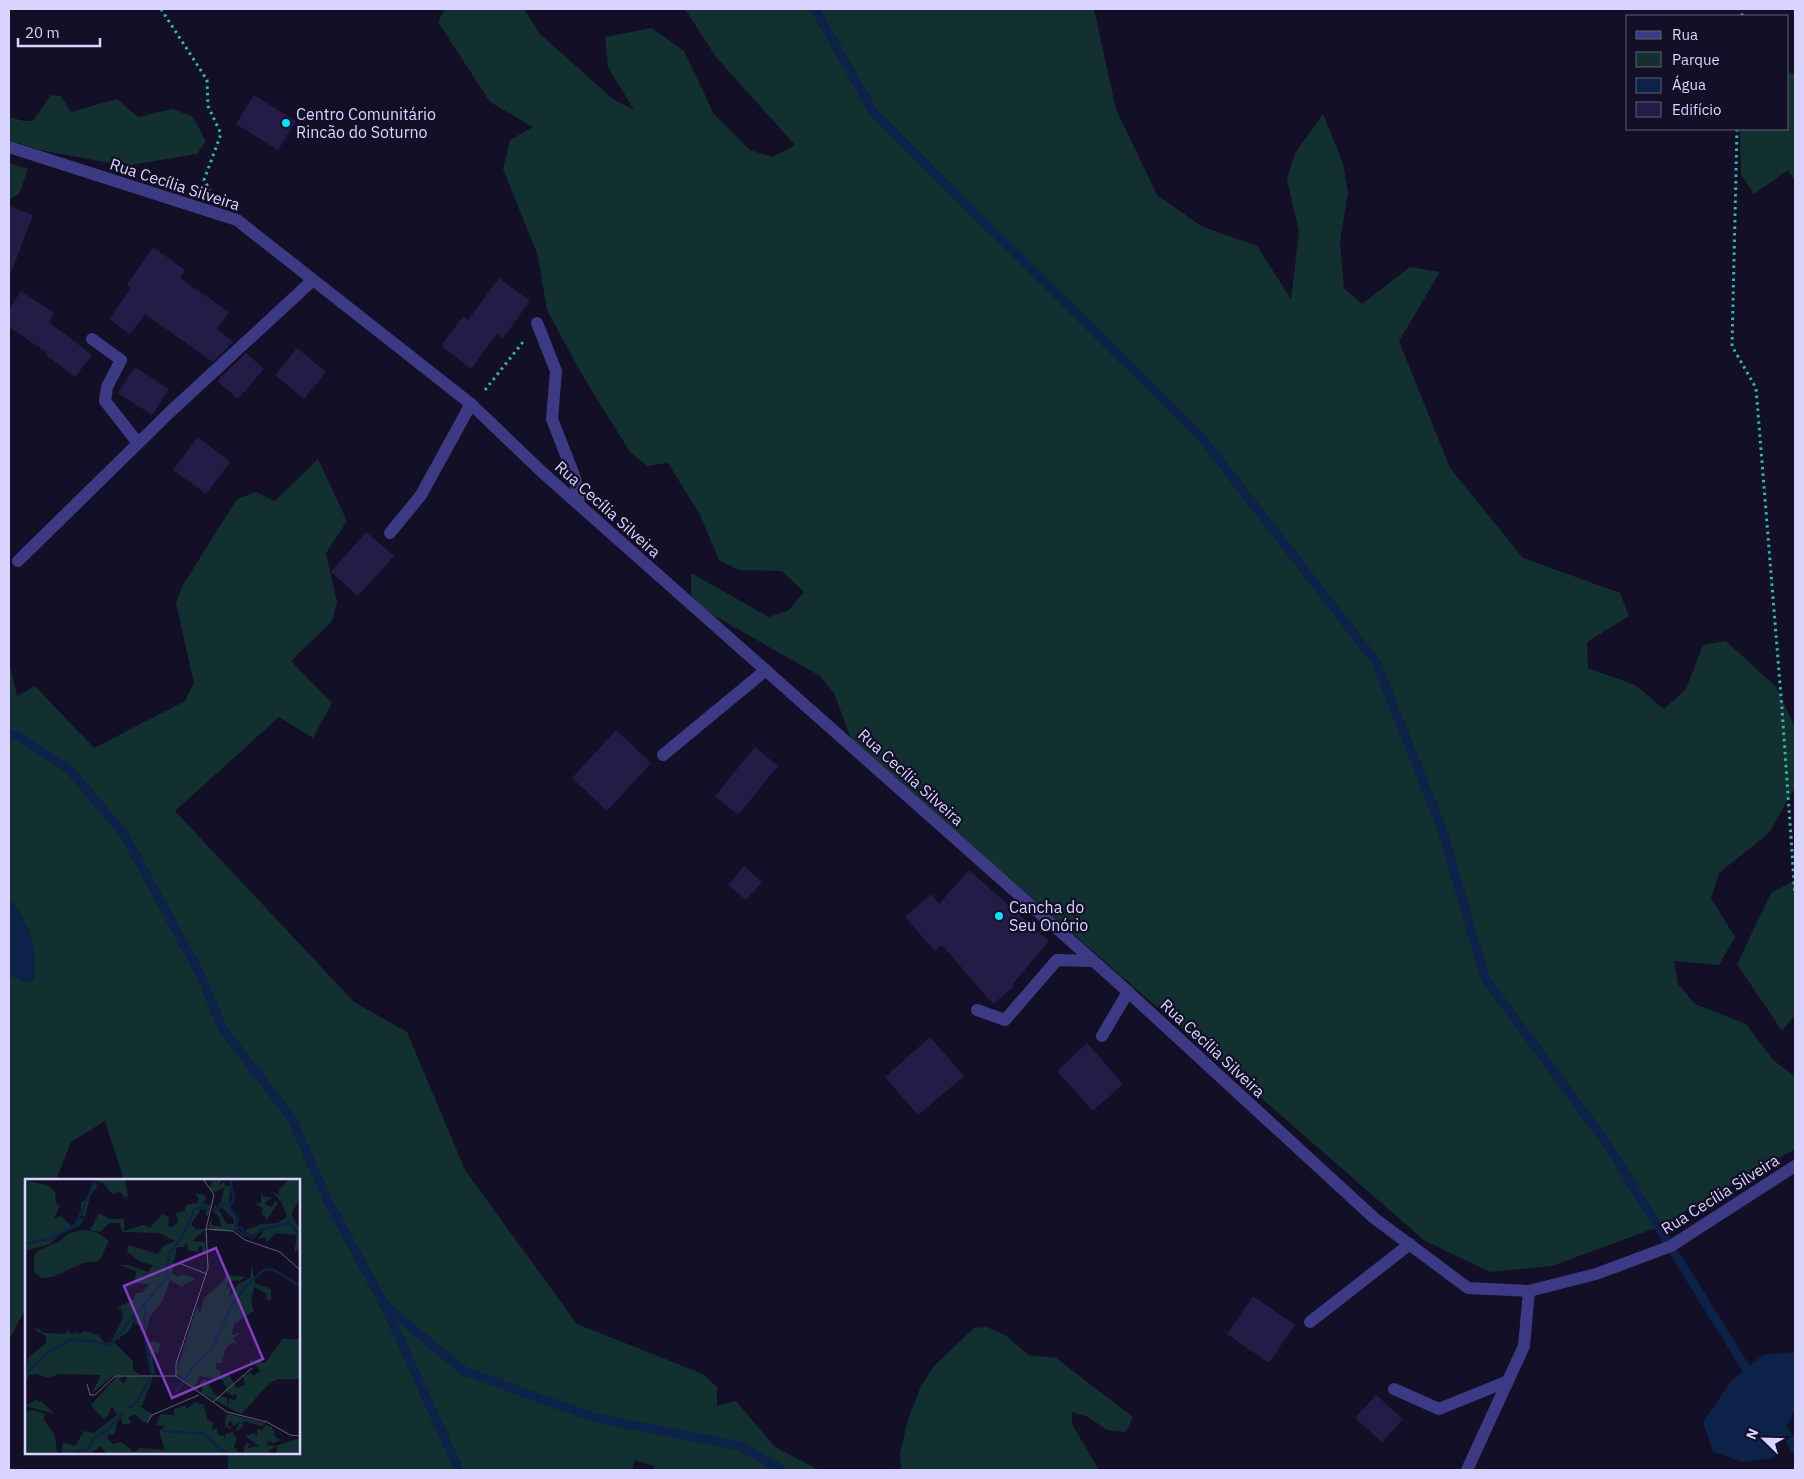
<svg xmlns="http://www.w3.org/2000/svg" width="1804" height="1479" viewBox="0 0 1804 1479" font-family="'IBM Plex Sans',sans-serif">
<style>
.green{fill:#12302f}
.water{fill:#0c2248}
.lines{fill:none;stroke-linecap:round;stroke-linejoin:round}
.stream{stroke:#0c2248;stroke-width:9}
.building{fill:#241b47}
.path{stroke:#2fb8b0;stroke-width:3;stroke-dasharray:2.5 4;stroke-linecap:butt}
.service{stroke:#3d3a85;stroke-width:12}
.minor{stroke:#3d3a85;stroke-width:12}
.poi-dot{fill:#00e5ff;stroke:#130f26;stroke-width:2}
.labels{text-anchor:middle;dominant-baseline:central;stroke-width:4.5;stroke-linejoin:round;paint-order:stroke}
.poi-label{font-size:16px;fill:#d9d4ff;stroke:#130f26;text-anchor:start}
.street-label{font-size:16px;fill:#d9d4ff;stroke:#130f26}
.inset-river{fill:none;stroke:#0c2248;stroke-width:2.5}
.inset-road{fill:none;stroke:#625e7d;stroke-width:1}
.view{fill:#843dc5;fill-opacity:0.15;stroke:#843dc5;stroke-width:2.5}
.inset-edge{fill:none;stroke:#d9d4ff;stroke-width:2.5}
</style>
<rect width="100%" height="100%" fill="#130f26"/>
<g class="green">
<polygon points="445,9 524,9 539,33 613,99 634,110 608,67 605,37 652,28 684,51 714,114 750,150 772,157 795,145 716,57 685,9 1094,9 1116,109 1157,195 1201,226 1257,246 1291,299 1299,232 1287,179 1295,153 1323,114 1343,163 1348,192 1340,242 1344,288 1362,304 1410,267 1440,272 1399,341 1450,468 1523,558 1620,593 1629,616 1587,642 1588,668 1635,685 1664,709 1686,689 1703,645 1726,641 1776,687 1795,727 1795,787 1769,833 1719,873 1711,898 1735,937 1719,965 1674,961 1678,984 1695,1004 1746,1024 1773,1060 1793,1075 1795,1080 1795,1149 1658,1227 1552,1266 1490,1272 1425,1241 852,741 834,693 820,676 706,611 691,595 691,573 769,617 789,610 804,592 782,571 739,570 719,560 700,515 668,463 647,466 630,452 581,373 547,310 538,256 503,169 510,140 533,127 490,102 438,22"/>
<polygon points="1788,72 1795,74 1795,181 1788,170 1754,194 1741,175 1740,129 1788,129"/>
<polygon points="51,95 61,96 71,112 117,99 138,117 172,109 192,116 206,141 197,154 125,166 40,150 9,140 9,117 24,121 33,121"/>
<polygon points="9,163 28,169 19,194 9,200"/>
<polygon points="318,459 347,521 326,553 337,602 332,621 291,661 332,703 313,738 279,717 175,811 354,1002 407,1032 465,1170 577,1324 703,1374 717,1387 717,1406 736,1401 775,1447 819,1470 654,1470 654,1466 635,1460 632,1470 228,1470 228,1453 299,1453 299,1180 124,1180 105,1121 71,1142 56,1180 26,1180 26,1308 9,1340 9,661 17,696 35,686 94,748 185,701 194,683 176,603 183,585 237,499 256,492 275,501"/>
<polygon points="1795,880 1795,1015 1782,1031 1737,964 1771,893"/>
<polygon points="987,1327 1005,1335 1029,1355 1056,1358 1133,1417 1126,1432 1107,1430 1088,1417 1072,1412 1072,1424 1099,1470 901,1470 900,1453 908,1419 921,1386 934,1366 974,1328"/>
</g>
<g class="water">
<path d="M 9,900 C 20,906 32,936 34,949 C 36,959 35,970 35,981 L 24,982 L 9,975 Z"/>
<polygon points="1793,1352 1795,1355 1795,1408 1774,1458 1742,1462 1713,1452 1703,1422 1731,1381 1763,1355"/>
</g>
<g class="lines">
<g class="stream">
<polyline points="815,9 874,113 1202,438 1376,662 1442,829 1485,978 1607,1144 1752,1378"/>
<polyline points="9,734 19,737 69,769 124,834 199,972 223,1029 292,1119 328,1201 385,1306 459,1470"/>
<polyline points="388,1308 464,1371 595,1418 740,1446 782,1470"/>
<polyline points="1780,1423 1795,1449"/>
</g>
</g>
<g class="building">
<polygon points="254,95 296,121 278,150 236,124"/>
<polygon points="9,206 33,215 11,273 9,273"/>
<polygon points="153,247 185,270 180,278 229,312 217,329 233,342 213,362 145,314 130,334 109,319 131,288 127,285"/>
<polygon points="499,278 530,301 503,338 497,334 471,369 441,346 463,316 468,320"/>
<polygon points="21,291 54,313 49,322 92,355 75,377 45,354 46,352 9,327 9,309"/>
<polygon points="297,348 326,372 304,399 275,375"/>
<polygon points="246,353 264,369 238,399 217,381"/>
<polygon points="135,367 169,389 152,415 118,393"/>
<polygon points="198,437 230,462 206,494 173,470"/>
<polygon points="366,532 394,556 358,596 331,572"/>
<polygon points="616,730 651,763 607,811 572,778"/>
<polygon points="755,747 778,766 738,815 715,796"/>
<polygon points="744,866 762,882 746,900 728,885"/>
<polygon points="969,870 1049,941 1012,985 1013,987 993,1004 942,945 935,951 905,917 931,894 939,904"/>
<polygon points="930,1037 964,1076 918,1115 885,1077"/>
<polygon points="1087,1043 1123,1084 1093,1111 1057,1071"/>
<polygon points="1253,1296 1295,1325 1269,1363 1227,1334"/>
<polygon points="1376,1395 1403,1419 1382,1442 1355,1418"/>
</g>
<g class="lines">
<g class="path">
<polyline points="161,9 207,80 208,106 221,134 204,180 210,190"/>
<polyline points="1742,16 1742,9"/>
<polyline points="1737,129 1732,346 1756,388 1782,709 1795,895"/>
<polyline points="485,390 523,342"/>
</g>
<g class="service">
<polyline points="537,323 556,371 552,419 575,478 579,504"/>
<polyline points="92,339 121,360 107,387 105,401 138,443"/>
<polyline points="390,533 421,495 471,404"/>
<polyline points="18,561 170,412 313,280"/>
<polyline points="663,755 766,670"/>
<polyline points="977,1010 1005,1020 1057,960 1093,961"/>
<polyline points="1102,1036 1128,992"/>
<polyline points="1310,1322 1410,1244"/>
<polyline points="1394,1389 1439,1409 1508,1381"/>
<polyline points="1467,1470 1524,1346 1529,1291"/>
</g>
<polyline class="minor" points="9,147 237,220 471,404 542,472 1115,980 1374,1218 1468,1288 1529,1291 1596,1274 1671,1246 1795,1166"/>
</g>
<g class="poi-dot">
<circle cx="286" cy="123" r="5"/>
<circle cx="999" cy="916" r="5"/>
</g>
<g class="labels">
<g class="poi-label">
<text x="296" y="114">Centro Comunitário<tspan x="296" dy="18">Rincão do Soturno</tspan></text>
<text x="1009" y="907">Cancha do<tspan x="1009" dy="18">Seu Onório</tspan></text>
</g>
<g class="street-label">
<text transform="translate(175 184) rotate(18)">Rua Cecília Silveira</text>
<text transform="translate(608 509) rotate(42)">Rua Cecília Silveira</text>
<text transform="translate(911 777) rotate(42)">Rua Cecília Silveira</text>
<text transform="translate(1213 1048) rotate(43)">Rua Cecília Silveira</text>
<text transform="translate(1720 1194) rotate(-32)">Rua Cecília Silveira</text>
</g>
</g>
<g transform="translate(25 1179)">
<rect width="275" height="275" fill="#130f26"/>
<path d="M 0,1 L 24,7 L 30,13 L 31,24 L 35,27 L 29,39 L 36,37 L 46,47 L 59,38 L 55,46 L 35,55 L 25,65 L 0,72 ZM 68,1 L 100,1 L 103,17 L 100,19 L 95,13 L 87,15 L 78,4 ZM 197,1 L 193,8 L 199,3 L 201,7 L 206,7 L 203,28 L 212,39 L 210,48 L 223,60 L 210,51 L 189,52 L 183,48 L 188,37 L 186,46 L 196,48 L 194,37 L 188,33 L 190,25 L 202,45 L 209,45 L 208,39 L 193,24 L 196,24 L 199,8 L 189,14 L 185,9 L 187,2 ZM 263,1 L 275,1 L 275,20 L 266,35 L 275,50 L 275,77 L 272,70 L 269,76 L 272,56 L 251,54 L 242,63 L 240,58 L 233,60 L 239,51 L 226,56 L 219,52 L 236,45 L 252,44 L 262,38 L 256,23 L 247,13 L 254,16 L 254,11 ZM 71,3 L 72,8 L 65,17 L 60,38 L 56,36 L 56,23 L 62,20 ZM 236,12 L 238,17 L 247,19 L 240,23 L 241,26 L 246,28 L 251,22 L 253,24 L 242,40 L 237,35 L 238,29 L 230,25 L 236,24 ZM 170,15 L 178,15 L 181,20 L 177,25 L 186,26 L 183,37 L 181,37 L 181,31 L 176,30 L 166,45 L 171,50 L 181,50 L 167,62 L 180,63 L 181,75 L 177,73 L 177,67 L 173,68 L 174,73 L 164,72 L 161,64 L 159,68 L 152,68 L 147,94 L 152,98 L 159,95 L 171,100 L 156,108 L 145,101 L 138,121 L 124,139 L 120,161 L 118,152 L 114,151 L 117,146 L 110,145 L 111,139 L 104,152 L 89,163 L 108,182 L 108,191 L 116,196 L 89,196 L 66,215 L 76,196 L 34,195 L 24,199 L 11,195 L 4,196 L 0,204 L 3,179 L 21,164 L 21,157 L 10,151 L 13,149 L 18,154 L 40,155 L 42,151 L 46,155 L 53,153 L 52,156 L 59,152 L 73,156 L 80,164 L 86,163 L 98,139 L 96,130 L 92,129 L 109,120 L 111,114 L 117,114 L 124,105 L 108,104 L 112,92 L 93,86 L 103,86 L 123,93 L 127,87 L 134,88 L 116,83 L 102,73 L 103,66 L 133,75 L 137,68 L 150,62 L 134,54 L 98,53 L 94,44 L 84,44 L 75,53 L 65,51 L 74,34 L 85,40 L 99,40 L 99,52 L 118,46 L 125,49 L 137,35 L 144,38 L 143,47 L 148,48 L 153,43 L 151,34 L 160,32 L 161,26 L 172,24 L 174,20 ZM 58,51 L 71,53 L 84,62 L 74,82 L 58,84 L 28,98 L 16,99 L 9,93 L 9,76 L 14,71 L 33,63 L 44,54 ZM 227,87 L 230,104 L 246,110 L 246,120 L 242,122 L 241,114 L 229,108 L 226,123 L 229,132 L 209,145 L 207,156 L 218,153 L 208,159 L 212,165 L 206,164 L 200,171 L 197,184 L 191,184 L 191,190 L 196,192 L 195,196 L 190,200 L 175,197 L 169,210 L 151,194 L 172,127 L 175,134 L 179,119 L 197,104 L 201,96 L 221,98 L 214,102 L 204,101 L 201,110 L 204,107 L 206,110 L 203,121 L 213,105 L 225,99 ZM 258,160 L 275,160 L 275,200 L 253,200 L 244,205 L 216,235 L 176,214 L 178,207 L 174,206 L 177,201 L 182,201 L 190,216 L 202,219 L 204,228 L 204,219 L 210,222 L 212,215 L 206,216 L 200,211 L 202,206 L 198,207 L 199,202 L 193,200 L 203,195 L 212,209 L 220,206 L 218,197 L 226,193 L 228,197 L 235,192 L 231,186 L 225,186 L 225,181 L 240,184 ZM 129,162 L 135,164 L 133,176 L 131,172 L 127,176 L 130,196 L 125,194 L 120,165 ZM 103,197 L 128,198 L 117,227 L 112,226 L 128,235 L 120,244 L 109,235 L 103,239 L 106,243 L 104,246 L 98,245 L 96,239 L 92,244 L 89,256 L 84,255 L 82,259 L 88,265 L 96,263 L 109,273 L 114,269 L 140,271 L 134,252 L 140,247 L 131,246 L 136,235 L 149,236 L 149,230 L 161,226 L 161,230 L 170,223 L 179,226 L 182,240 L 188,243 L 187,251 L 192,249 L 193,256 L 199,257 L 200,262 L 200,255 L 209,253 L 208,256 L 212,259 L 209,267 L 213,273 L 218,273 L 221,264 L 225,265 L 222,269 L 234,267 L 220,257 L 229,254 L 232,257 L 232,250 L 237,251 L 241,246 L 246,247 L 250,254 L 248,255 L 255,261 L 249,264 L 244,262 L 241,266 L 251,267 L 275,259 L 275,274 L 252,274 L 251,267 L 242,274 L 81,274 L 76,267 L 66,274 L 37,274 L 38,263 L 50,267 L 59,252 L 69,254 L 92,236 L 87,227 L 82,238 L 78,240 L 66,226 L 91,198 L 99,198 L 94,200 L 99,205 ZM 11,221 L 17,223 L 30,235 L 0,227 ZM 8,231 L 21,235 L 18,239 L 30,257 L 32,274 L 0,274 L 0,233 ZM 204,235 L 240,244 L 241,245 L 237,247 L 218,242 L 218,248 L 211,252 L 215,242 L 209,247 L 205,241 L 202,247 L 208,248 L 204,250 L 200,247 L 201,236 Z" fill="#12302f"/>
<path class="inset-river" d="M 205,1 L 209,19 L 204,28 L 213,40 L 211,48 L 217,49 L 218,54 L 228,59 L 235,51 L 264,44 L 275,56M 189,32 L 200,24 L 205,25M 0,65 L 26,59 L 50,47 L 70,1M 145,73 L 157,58 L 169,31 L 176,28 L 186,31M 0,195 L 24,173 L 45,161 L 70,162 L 84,167 L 142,98 L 144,77M 151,213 L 169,186 L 186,171 L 207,126 L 221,107 L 239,91 L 247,90 L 275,107M 104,229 L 112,223 L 127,196 L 120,159 L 120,128M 138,252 L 179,255 L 200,274M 49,274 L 64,268 L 68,260 L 84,250 L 99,233"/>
<path class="inset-road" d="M 179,1 L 189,16 L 181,50 L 183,89 L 151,185 L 151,197 L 202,233 L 242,243 L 265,256 L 275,257M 181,50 L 208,52 L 220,61 L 255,73 L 275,91M 156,85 L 182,95M 62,205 L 65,216 L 70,216 L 90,197 L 151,197M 188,223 L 227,189M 122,244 L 127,236 L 174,216"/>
<path class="view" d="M 191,69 L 238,180 L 147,219 L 99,107 Z"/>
<rect width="275" height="275" class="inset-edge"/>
</g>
<rect width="1804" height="1479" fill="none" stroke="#d9d4ff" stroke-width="20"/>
<rect x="1626" y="15" width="162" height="115" fill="#130f26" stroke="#625e7d"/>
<rect x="1636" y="31" width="25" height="8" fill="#3d3a85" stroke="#625e7d"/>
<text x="1672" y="40" font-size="15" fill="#d9d4ff">Rua</text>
<rect x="1636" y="52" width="25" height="15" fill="#12302f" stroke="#625e7d"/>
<text x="1672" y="65" font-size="15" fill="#d9d4ff">Parque</text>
<rect x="1636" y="78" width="25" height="15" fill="#0c2248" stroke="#625e7d"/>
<text x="1672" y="90" font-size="15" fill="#d9d4ff">Água</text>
<rect x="1636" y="102" width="25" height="15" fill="#241b47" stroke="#625e7d"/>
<text x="1672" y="115" font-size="15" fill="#d9d4ff">Edifício</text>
<g transform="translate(1764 1439) rotate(293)" stroke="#130f26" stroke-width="4" paint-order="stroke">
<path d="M0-4L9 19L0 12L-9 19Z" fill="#d9d4ff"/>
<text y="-8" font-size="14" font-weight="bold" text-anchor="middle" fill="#d9d4ff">N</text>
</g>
<path d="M18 38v8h82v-8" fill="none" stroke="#d9d4ff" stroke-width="2.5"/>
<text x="25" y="38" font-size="15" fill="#d9d4ff" stroke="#130f26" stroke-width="4" paint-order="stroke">20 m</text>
</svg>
